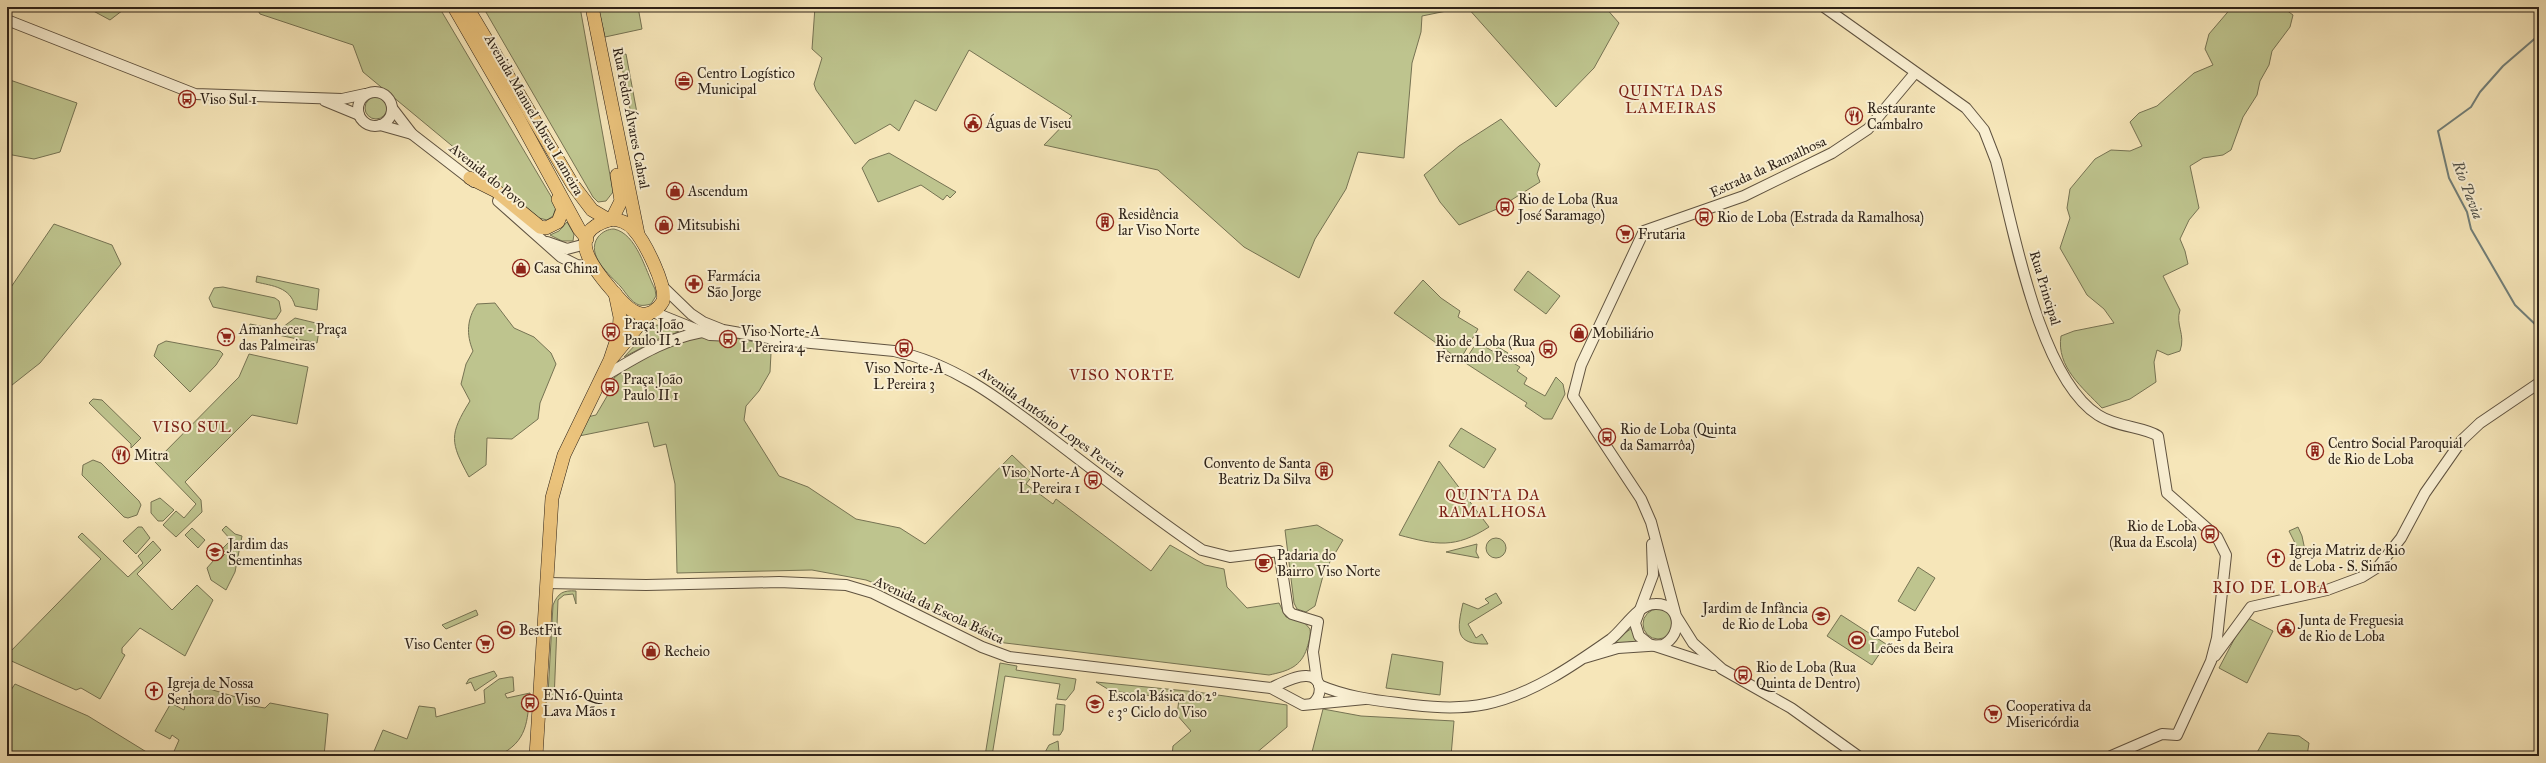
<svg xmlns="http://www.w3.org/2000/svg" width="2546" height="763" viewBox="0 0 2546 763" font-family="'IM FELL Great Primer',serif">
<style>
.green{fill:#bec48e;stroke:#767353}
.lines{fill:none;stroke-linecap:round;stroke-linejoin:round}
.stream{stroke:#727f79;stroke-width:2}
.tertiary-casing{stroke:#605340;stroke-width:12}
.primary-casing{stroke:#2e2218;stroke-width:14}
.tertiary{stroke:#f9efd2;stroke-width:10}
.primary{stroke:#ebc37c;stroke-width:13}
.labels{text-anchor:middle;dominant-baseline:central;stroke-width:4;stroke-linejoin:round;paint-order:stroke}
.poi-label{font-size:14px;fill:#2e2218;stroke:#f9efd2;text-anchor:start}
.street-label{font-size:14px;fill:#2e2218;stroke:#f9efd2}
.neighbourhood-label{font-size:15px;letter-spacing:1px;fill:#7a1f14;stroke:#f9efd2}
.water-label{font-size:15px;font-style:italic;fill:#505048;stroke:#f9efd2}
.quarter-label{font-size:16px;letter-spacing:1px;fill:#7a1f14;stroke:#f9efd2}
</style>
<rect width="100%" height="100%" fill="#f6e6b9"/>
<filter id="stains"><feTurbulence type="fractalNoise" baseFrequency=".005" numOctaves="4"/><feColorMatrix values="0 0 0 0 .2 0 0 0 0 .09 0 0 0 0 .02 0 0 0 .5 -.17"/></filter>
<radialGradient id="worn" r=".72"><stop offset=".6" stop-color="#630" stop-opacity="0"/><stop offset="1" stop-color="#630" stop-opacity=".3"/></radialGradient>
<g class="green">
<polygon points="86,7 127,7 110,20"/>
<polygon points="256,7 439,7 552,198 556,207 553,216 547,220 539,218 363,72 353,45 260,14"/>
<polygon points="483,7 580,7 613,192 606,201 598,202 593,197"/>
<polygon points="598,7 638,7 642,29 605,37"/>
<polygon points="815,7 1466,7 1422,16 1421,32 1412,63 1404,158 1358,152 1346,189 1315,239 1299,278 1244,247 1158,170 1044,145 1072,116 969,50 936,111 915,100 899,131 890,124 855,144 816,90 814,84 822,58 812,49"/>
<polygon points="1467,7 1605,7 1619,23 1594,68 1556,107"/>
<path d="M 2232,7 L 2282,7 L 2293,15 L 2290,27 L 2272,51 L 2269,65 L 2260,81 L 2257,95 L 2243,117 L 2231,150 L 2223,155 L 2203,158 L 2190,166 L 2199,208 L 2189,220 L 2180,239 L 2185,251 L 2188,264 L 2163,276 L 2180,310 C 2175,325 2186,334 2180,351 L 2168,355 L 2157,350 L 2154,362 L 2156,382 L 2130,399 L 2102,408 C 2083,388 2056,367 2061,336 L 2074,331 L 2114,323 L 2104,309 L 2087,295 L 2060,248 L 2070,218 L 2067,208 L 2070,189 L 2095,159 L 2111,150 L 2130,151 L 2142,146 L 2130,122 L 2139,113 L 2157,106 L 2194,73 L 2213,65 L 2205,49 L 2209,34 Z"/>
<polygon points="626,54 637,113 631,114 620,56"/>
<polygon points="7,79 77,103 60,152 34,159 7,154"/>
<circle cx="376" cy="108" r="11"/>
<polygon points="1501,119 1540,164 1537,174 1540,182 1497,209 1459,225 1440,202 1424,175 1459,146"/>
<polygon points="889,153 956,192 950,198 947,195 943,200 921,185 878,202 862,168 869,160"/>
<polygon points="567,222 574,234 573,241 562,241 550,235 559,231"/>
<polygon points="54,224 112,245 121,264 40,363 7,389 7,293"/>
<path d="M 614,229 C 637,234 645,270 655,289 L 656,296 L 651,304 C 647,305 643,306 639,305 C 631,302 626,293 621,287 C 610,275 585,255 598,237 C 602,232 608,229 614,229 Z"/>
<polygon points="1528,271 1560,296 1546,314 1514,290"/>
<path d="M 257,276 L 319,289 L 317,310 L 295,306 C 290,287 273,286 256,282 Z"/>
<polygon points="1423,280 1441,298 1460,311 1458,317 1478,329 1460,360 1394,313"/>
<polygon points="223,287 275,298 279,301 281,311 276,319 271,319 213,307 209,298 214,288"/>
<path d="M 495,303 L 514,328 L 534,337 L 551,353 L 556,364 L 540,403 L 538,419 L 512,439 L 487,438 L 486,465 L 469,477 C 450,442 449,435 470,401 L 461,384 L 466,364 L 473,351 C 466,334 467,319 477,304 Z"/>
<polygon points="295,318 320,324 317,343 249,329 250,324 279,330"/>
<polygon points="657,325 679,332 662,337 624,357 652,327"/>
<path d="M 700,337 L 736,338 L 764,344 L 769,348 L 771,353 L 770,372 L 759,391 L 746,406 L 744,420 L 779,476 L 808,487 L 856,519 L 900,528 L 925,544 L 1012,455 L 1033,475 L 1026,484 L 1053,504 L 1056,499 L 1151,571 L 1170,545 L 1205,565 L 1224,569 L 1227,587 L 1247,608 L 1279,603 L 1286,617 L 1303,621 L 1310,629 C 1311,636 1309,641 1307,648 C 1301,667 1288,671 1269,675 L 997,642 L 887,588 L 866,580 L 812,570 L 677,573 L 675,484 L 666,444 L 654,447 L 648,422 L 579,436 L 587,417 L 596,415 L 613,386 L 614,378 L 628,367 L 676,342 Z"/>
<polygon points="166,341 220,351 223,354 216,365 190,392 154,356 158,345"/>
<polygon points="1477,342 1494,352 1498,347 1508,353 1505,358 1520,367 1517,371 1527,378 1524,384 1545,396 1556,377 1563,384 1565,394 1552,419 1544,419 1525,406 1527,403 1464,362"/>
<polygon points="249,354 308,367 297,424 252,415 185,482 201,500 202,512 176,537 163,525 176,511 184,518 196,504 155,462 239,377"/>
<polygon points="93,399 102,400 141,438 131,448 131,444 89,403"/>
<polygon points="1461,428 1496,449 1484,468 1449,446"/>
<polygon points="93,460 101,463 139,501 141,505 137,515 128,518 124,517 82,475 83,465"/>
<path d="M 1439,461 L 1489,527 C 1455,549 1436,545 1399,535 Z"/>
<polygon points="160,498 174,510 163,521 158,521 151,513 151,502"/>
<polygon points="1317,525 1343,540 1324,572 1315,606 1306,612 1297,609 1294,603 1285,530"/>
<polygon points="226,526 235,534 242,536 235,572 226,590 211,580 207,568 220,553 223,556 226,553 222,549 231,540 222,530"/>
<polygon points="138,527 142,527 150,538 136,554 123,541"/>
<polygon points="2298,527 2302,536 2306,555 2295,559 2292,550 2297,547 2289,531"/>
<polygon points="192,528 205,540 198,548 185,535"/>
<polygon points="82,533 128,577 143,563 138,556 153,541 161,550 137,574 172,610 197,585 213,600 185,656 140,628 122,648 122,653 125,655 100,699 81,688 76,690 7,659 7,655 101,559 78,537"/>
<circle cx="1496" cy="548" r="10"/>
<polygon points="1477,544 1476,552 1479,558 1446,552"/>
<polygon points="1918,567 1935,578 1915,611 1898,601"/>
<path d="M 576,591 L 576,604 L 573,594 L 564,595 L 558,600 L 554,701 L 548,694 L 553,605 C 558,593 563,590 576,591 Z"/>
<path d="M 1496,593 L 1502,603 L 1468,624 L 1476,638 L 1482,634 L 1488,644 C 1454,645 1457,630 1463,603 L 1478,609 L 1489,603 L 1485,599 Z"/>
<circle cx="1658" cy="624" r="15"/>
<polygon points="476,610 478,615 446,629 442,625"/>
<polygon points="1841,615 1886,644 1872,665 1827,636"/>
<polygon points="2246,617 2273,631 2247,683 2219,668"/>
<polygon points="1632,628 1638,641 1610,645 1611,643"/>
<polygon points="1392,654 1443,662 1440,695 1386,688"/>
<polygon points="1000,663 1017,666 1016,670 1076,679 1074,690 1066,700 1057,699 1060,684 1005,676 992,756 985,756"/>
<polygon points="494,671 497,676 475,691 471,682 466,684 469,679"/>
<path d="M 510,677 L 513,677 L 514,691 L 505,694 L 507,698 L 530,693 C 527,722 528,741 498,756 L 372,756 L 383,730 L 407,739 L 419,706 L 435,708 L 436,717 L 485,703 L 484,690 L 499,679 Z"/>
<polygon points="1096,682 1197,692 1287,705 1287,727 1255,754 1256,756 1172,756 1173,746 1191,731 1177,715 1179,699 1111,691"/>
<polygon points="190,683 236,697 241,704 265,708 270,703 328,714 324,756 172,756 179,740 172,735 170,739 155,731 171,703 184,710"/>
<polygon points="15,684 88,716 153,756 7,756 7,696"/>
<polygon points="1056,704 1065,705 1063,730 1060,735 1053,735"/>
<polygon points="1323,709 1361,716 1454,721 1451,756 1311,756"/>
<polygon points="2268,733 2299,736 2309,743 2307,756 2255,756"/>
<polygon points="1058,741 1059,752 1065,756 1043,756 1049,745"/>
</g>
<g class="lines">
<polyline class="stream" points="2539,35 2503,66 2480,92 2471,107 2438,131 2449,178 2467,212 2471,229 2515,305 2539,328"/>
<g class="tertiary-casing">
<g id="tertiary">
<path d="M 1824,7 L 1966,108 L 1984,130 L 1996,161 C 2013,227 2039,377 2098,415 C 2116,427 2145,427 2158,436 L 2167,493 L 2217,537 L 2226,555 L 2217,638 L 2211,661 L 2177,735 L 2162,734 L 2111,756"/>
<polyline points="7,20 195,94 342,99 365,94"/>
<circle cx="375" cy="109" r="17"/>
<polyline points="325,101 359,115"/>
<polyline points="392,108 412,134 474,182"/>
<polyline points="380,125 412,134"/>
<polyline points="498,201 561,257 577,265 592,267"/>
<polyline points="547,242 567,249 586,244"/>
<path d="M 662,286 L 691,314 L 703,322 L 723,330 L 780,340 L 894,351 C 956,364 1002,401 1051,438 C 1101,476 1150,515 1202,550 L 1230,557 L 1279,551 L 1288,610 L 1292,614 L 1318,622 L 1313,652 L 1317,681"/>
<polyline points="653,312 710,335 732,336"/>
<path d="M 601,378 C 636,358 661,340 702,332"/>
<polyline points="1652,544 1653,575 1635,623 1639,636 1649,644 1713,665"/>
<polyline points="547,583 646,585 779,582 846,585 873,593 982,647 1009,657 1262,687 1271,688 1303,705 1365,699"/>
<polyline points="2215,656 2251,607 2327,590 2362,577 2378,567 2401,538 2425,493 2462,440 2480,423 2539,383"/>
<path d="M 1319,685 C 1345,696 1371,700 1398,703 C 1428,707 1456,710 1486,704 C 1531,695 1574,665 1611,639 C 1624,629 1638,604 1655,604 C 1681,603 1684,634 1663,645 L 1618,648 L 1584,658"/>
<path d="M 1271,688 C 1280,684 1296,675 1307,676 C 1323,677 1323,696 1312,704"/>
<polyline points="1858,756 1791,708 1722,669 1693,643 1676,616 1651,522 1641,499 1573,396 1581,365 1644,231 1744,196 1832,153 1868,129 1915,73"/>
</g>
</g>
<g class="primary-casing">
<g id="primary">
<polyline points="454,7 520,121 579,229 587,239"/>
<polyline points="467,7 573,185 592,210 609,220"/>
<polyline points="592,7 638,234"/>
<polyline points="470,178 496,191 540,227 546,228 558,222 563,209 558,199"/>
<polyline points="612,219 621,201 617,175"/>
<path d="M 609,220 C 618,218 629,223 634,230 C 645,242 667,286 663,301 C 658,310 648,317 638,313 C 627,310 618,297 611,289 C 592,267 565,233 609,220 Z"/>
<polyline points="611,359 648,314"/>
<polyline points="536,756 552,498 564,455 610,360 619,333 620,317 615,293"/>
</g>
</g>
<use href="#tertiary" class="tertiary"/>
<use href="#primary" class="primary"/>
</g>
<defs>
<g id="office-ring" transform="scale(0.9)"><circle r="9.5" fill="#f9efd2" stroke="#8f2418" stroke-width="1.5"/><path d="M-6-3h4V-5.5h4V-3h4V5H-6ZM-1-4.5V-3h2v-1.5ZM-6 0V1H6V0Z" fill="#8f2418"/></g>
<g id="bus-ring" transform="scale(0.9)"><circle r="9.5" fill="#f9efd2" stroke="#8f2418" stroke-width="1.5"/><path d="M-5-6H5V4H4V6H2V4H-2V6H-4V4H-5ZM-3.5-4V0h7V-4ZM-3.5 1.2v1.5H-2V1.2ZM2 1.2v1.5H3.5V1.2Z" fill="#8f2418"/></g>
<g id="restaurant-ring" transform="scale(0.9)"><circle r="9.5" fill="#f9efd2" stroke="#8f2418" stroke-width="1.5"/><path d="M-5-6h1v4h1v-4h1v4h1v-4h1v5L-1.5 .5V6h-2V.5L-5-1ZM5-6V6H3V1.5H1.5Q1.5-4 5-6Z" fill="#8f2418"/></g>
<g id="civic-ring" transform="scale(0.9)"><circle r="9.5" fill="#f9efd2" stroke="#8f2418" stroke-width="1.5"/><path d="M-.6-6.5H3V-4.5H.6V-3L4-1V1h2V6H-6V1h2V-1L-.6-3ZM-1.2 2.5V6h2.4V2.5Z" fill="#8f2418"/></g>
<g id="shop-ring" transform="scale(0.9)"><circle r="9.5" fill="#f9efd2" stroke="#8f2418" stroke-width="1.5"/><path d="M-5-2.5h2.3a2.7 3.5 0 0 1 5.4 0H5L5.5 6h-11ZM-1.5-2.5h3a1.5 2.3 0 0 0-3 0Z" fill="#8f2418"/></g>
<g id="building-ring" transform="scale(0.9)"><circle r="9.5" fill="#f9efd2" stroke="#8f2418" stroke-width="1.5"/><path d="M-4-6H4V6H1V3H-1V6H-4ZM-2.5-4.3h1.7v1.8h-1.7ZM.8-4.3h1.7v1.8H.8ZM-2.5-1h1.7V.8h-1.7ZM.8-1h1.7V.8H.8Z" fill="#8f2418"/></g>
<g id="supermarket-ring" transform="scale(0.9)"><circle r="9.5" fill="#f9efd2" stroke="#8f2418" stroke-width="1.5"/><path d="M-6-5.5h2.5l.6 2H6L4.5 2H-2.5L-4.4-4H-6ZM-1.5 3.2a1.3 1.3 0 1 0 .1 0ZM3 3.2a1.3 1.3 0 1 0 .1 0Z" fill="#8f2418"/></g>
<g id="pharmacy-ring" transform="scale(0.9)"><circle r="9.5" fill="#f9efd2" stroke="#8f2418" stroke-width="1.5"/><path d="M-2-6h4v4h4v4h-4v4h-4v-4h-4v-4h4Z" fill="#8f2418"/></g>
<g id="school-ring" transform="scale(0.9)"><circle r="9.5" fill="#f9efd2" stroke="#8f2418" stroke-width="1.5"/><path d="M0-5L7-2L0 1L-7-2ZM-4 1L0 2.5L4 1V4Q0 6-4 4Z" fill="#8f2418"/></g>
<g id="church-ring" transform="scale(0.9)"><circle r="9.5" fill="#f9efd2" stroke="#8f2418" stroke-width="1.5"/><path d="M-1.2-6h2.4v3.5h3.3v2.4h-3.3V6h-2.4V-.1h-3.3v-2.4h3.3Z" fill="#8f2418"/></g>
<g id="cafe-ring" transform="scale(0.9)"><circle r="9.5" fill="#f9efd2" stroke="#8f2418" stroke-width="1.5"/><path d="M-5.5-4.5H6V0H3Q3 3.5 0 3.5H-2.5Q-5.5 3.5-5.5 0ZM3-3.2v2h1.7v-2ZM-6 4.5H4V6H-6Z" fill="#8f2418"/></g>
<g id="stadium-ring" transform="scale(0.9)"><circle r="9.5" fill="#f9efd2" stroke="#8f2418" stroke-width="1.5"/><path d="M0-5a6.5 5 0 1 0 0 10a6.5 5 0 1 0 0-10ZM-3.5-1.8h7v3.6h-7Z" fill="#8f2418"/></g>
</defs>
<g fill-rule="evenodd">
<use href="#office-ring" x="684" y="81"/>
<use href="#bus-ring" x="187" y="99"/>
<use href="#restaurant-ring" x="1854" y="116"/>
<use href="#civic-ring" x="973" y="123"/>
<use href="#shop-ring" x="675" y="191"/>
<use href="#bus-ring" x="1505" y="207"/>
<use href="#bus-ring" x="1704" y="217"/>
<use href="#building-ring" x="1105" y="222"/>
<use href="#shop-ring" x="664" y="225"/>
<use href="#supermarket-ring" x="1625" y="234"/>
<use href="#shop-ring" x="521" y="268"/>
<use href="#pharmacy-ring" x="694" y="284"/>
<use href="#bus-ring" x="611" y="332"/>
<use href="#shop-ring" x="1579" y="333"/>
<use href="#supermarket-ring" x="226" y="337"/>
<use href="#bus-ring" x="728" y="339"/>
<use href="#bus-ring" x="904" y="348"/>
<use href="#bus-ring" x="1548" y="349"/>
<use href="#bus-ring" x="610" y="387"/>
<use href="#bus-ring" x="1607" y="437"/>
<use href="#building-ring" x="2315" y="451"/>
<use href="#restaurant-ring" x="121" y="455"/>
<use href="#building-ring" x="1324" y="471"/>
<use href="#bus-ring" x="1093" y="480"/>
<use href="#bus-ring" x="2210" y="534"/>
<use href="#school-ring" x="215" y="552"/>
<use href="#church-ring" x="2276" y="558"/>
<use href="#cafe-ring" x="1264" y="563"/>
<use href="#school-ring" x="1821" y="616"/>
<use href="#civic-ring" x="2286" y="628"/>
<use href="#stadium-ring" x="506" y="630"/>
<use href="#stadium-ring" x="1857" y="640"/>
<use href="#supermarket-ring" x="485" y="644"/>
<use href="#shop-ring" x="651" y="651"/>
<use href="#bus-ring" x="1743" y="675"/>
<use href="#church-ring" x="154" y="691"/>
<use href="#bus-ring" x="530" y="703"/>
<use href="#school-ring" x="1095" y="704"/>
<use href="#supermarket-ring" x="1993" y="714"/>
</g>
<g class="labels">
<g class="poi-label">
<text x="697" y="73">Centro Logístico<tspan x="697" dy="16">Municipal</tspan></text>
<text x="200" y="99">Viso Sul 1</text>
<text x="1867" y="108">Restaurante<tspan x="1867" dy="16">Cambalro</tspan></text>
<text x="986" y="123">Águas de Viseu</text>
<text x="688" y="191">Ascendum</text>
<text x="1518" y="199">Rio de Loba (Rua<tspan x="1518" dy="16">José Saramago)</tspan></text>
<text x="1118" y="214">Residência<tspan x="1118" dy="16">lar Viso Norte</tspan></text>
<text x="1717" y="217">Rio de Loba (Estrada da Ramalhosa)</text>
<text x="677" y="225">Mitsubishi</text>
<text x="1638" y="234">Frutaria</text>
<text x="534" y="268">Casa China</text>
<text x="707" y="276">Farmácia<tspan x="707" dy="16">São Jorge</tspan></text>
<text x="624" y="324">Praça João<tspan x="624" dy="16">Paulo II 2</tspan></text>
<text x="239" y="329">Amanhecer - Praça<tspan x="239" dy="16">das Palmeiras</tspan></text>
<text x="741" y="331">Viso Norte-A<tspan x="741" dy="16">L Pereira 4</tspan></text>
<text x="1592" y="333">Mobiliário</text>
<text x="1535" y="341" text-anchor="end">Rio de Loba (Rua<tspan x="1535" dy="16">Fernando Pessoa)</tspan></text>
<text x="904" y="368" text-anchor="middle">Viso Norte-A<tspan x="904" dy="16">L Pereira 3</tspan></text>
<text x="623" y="379">Praça João<tspan x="623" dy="16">Paulo II 1</tspan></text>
<text x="1620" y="429">Rio de Loba (Quinta<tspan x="1620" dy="16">da Samarrôa)</tspan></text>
<text x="2328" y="443">Centro Social Paroquial<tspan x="2328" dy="16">de Rio de Loba</tspan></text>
<text x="134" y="455">Mitra</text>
<text x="1311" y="463" text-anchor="end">Convento de Santa<tspan x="1311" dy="16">Beatriz Da Silva</tspan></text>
<text x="1080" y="472" text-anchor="end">Viso Norte-A<tspan x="1080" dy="16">L Pereira 1</tspan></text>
<text x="2197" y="526" text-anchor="end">Rio de Loba<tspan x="2197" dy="16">(Rua da Escola)</tspan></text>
<text x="228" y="544">Jardim das<tspan x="228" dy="16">Sementinhas</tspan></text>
<text x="2289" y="550">Igreja Matriz de Rio<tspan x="2289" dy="16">de Loba - S. Simão</tspan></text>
<text x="1277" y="555">Padaria do<tspan x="1277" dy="16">Bairro Viso Norte</tspan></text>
<text x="1808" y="608" text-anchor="end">Jardim de Infância<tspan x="1808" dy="16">de Rio de Loba</tspan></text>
<text x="2299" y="620">Junta de Freguesia<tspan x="2299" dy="16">de Rio de Loba</tspan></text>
<text x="519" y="630">BestFit</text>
<text x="1870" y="632">Campo Futebol<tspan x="1870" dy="16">Leões da Beira</tspan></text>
<text x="472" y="644" text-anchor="end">Viso Center</text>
<text x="664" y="651">Recheio</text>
<text x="1756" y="667">Rio de Loba (Rua<tspan x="1756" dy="16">Quinta de Dentro)</tspan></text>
<text x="167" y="683">Igreja de Nossa<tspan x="167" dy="16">Senhora do Viso</tspan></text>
<text x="543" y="695">EN16-Quinta<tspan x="543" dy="16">Lava Mãos 1</tspan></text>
<text x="1108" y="696">Escola Básica do 2º<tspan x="1108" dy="16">e 3º Ciclo do Viso</tspan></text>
<text x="2006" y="706">Cooperativa da<tspan x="2006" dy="16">Misericórdia</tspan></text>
</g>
<g class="street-label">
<text transform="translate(534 115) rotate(60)">Avenida Manuel Abreu Lameira</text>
<text transform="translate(631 118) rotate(79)">Rua Pedro Álvares Cabral</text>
<text transform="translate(1768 167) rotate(-25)">Estrada da Ramalhosa</text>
<text transform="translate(488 176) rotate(39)">Avenida do Povo</text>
<text transform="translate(2045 288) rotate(73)">Rua Principal</text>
<text transform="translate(1052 422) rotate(36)">Avenida António Lopes Pereira</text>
<text transform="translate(939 610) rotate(25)">Avenida da Escola Básica</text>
</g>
<g class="neighbourhood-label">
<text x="1671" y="91">QUINTA DAS<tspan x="1671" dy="17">LAMEIRAS</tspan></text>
<text x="1122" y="375">VISO NORTE</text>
<text x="192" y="427">VISO SUL</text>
<text x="1493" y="495">QUINTA DA<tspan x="1493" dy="17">RAMALHOSA</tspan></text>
</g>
<g class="water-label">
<text transform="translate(2468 190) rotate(69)">Rio Pavia</text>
</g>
<g class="quarter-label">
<text x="2271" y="587">RIO DE LOBA</text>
</g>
</g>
<rect width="2546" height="763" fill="none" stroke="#f6e6b9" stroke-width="24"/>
<rect x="8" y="8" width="2530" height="747" fill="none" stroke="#2e2218" stroke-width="2"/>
<rect x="12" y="12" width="2522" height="739" fill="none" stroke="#2e2218"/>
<rect width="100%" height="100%" filter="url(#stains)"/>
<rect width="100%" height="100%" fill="url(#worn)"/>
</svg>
